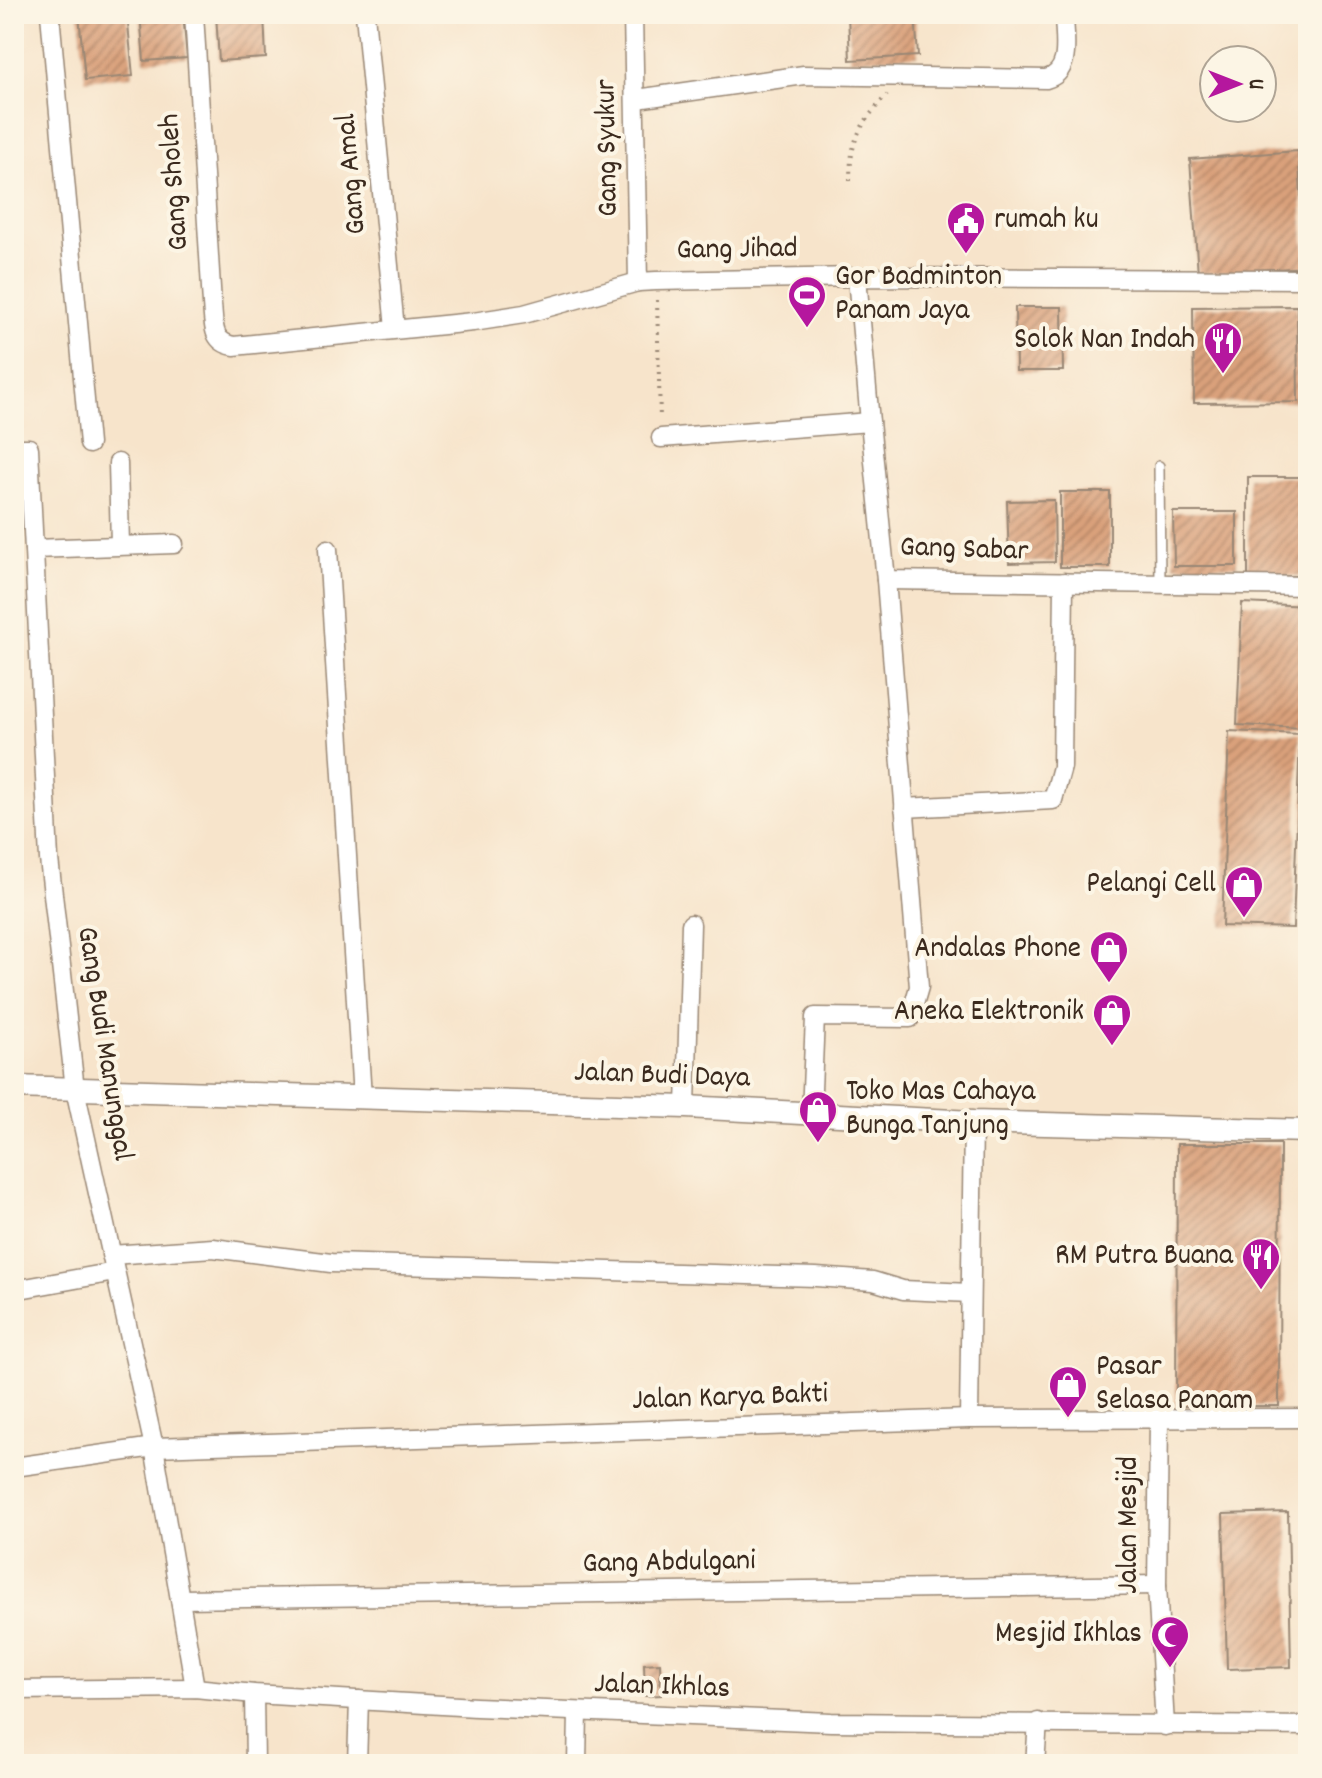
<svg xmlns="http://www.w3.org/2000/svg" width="1322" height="1778" viewBox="0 0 1322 1778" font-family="Dekko,sans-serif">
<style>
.building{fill:url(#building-hatch)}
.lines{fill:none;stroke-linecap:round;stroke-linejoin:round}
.service-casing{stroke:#998774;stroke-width:12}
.minor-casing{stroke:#998774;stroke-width:21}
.tertiary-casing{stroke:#998774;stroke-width:25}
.path{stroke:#998774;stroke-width:4;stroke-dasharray:2 6;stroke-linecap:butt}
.service{stroke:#fff;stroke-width:9}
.minor{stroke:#fff;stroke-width:18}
.tertiary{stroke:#fff;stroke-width:22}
.labels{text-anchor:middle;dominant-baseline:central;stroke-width:8;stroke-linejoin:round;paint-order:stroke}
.street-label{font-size:30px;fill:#3b2a1e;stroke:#fcf5e5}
.poi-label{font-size:30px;fill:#3b2a1e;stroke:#fcf5e5;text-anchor:end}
</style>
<defs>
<pattern id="building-hatch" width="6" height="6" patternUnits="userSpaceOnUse" patternTransform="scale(2)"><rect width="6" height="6" fill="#daa17b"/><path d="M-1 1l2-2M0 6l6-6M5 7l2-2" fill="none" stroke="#b28364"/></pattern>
</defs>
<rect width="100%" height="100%" fill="#fcf5e5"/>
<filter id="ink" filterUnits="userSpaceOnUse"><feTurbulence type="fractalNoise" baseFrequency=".0125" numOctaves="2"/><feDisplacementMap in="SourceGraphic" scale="16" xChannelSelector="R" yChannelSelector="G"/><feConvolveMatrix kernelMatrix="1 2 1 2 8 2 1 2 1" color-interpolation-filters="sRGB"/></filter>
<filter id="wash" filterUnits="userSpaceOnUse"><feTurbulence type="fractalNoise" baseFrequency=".006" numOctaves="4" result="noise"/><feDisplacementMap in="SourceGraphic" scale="32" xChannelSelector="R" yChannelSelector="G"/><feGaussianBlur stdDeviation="1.8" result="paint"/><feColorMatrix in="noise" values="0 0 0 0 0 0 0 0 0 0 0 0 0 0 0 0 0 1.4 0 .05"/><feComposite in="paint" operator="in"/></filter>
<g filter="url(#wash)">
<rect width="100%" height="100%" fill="#f7e4cb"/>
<g id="blocks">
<g class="building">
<polygon points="79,14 127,14 133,76 85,80"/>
<polygon points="140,14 183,14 187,58 144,61"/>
<polygon points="216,14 264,14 266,58 219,61"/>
<polygon points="848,14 915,14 918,56 850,60"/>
<polygon points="1298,151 1306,267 1198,274 1190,159"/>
<polygon points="1297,306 1298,402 1194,403 1193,307"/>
<polygon points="1015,307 1062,307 1063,371 1016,371"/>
<rect x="1248" y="477" width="60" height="99"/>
<rect x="1060" y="492" width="50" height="75"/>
<polygon points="1054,500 1055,562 1009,563 1007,501"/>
<polygon points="1173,512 1237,512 1237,566 1174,566"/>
<polygon points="1242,603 1308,606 1304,728 1237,725"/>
<polygon points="1229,731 1300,734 1293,928 1222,926"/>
<polygon points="1305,790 1308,790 1308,888 1303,888"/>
<polygon points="1177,1144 1280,1144 1279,1406 1176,1406"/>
<polygon points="1288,1512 1291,1667 1227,1669 1223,1514"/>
<polygon points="660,1663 661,1695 645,1696 644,1664"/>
</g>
</g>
</g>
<g filter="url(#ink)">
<use href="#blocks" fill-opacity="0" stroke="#998774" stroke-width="2"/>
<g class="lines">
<g class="service-casing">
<polyline id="service" points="1159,466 1160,584"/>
</g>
<g class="minor-casing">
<g id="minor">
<polyline points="50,14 89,444"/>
<path d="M 194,14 L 212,304 C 214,324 211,342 234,346 L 473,322 L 524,314 L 638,282 L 656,281 L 857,277 L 1308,279"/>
<polyline points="365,14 395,329"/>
<polyline points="633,14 638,282"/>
<path d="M 637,99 L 804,75 L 1046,79 C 1073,72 1064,37 1064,14"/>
<polyline points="857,277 870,422"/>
<polyline points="661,438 870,422 886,580 1308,586"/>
<polyline points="14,448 29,448 49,859 75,1089 154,1447 195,1688"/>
<polyline points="118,463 120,545"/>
<polyline points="34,549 174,544"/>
<polyline points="328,549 362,1098"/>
<polyline points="904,808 1053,800 1062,767 1064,582"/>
<polyline points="686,1107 691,924"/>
<polyline points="811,1114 815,1017 910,1018 919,987 886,580"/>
<polyline points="111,1255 213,1248 331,1263 816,1277 873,1281 903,1290 970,1293"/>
<polyline points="14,1290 115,1272"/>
<polyline points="969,1419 973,1122"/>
<polyline points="1159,1420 1157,1585 1165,1726"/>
<polyline points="14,1467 154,1447 969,1419 1308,1418"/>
<polyline points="182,1599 1157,1585"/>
<polyline points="14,1690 195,1688 254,1694 476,1707 831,1722 1308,1726"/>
<polyline points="254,1694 255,1764"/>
<polyline points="357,1764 359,1700"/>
<polyline points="577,1764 578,1712"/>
<polyline points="1035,1764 1038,1722"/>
</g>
</g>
<g class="tertiary-casing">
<polyline id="tertiary" points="14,1087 686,1107 973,1122 1308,1131"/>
</g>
<g class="path">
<path d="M 850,181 C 850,140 860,124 887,95"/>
<polyline points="657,300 660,419"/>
</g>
<use href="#service" class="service"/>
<use href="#minor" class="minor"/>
<use href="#tertiary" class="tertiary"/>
</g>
</g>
<defs>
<g id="civic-pin" transform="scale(2)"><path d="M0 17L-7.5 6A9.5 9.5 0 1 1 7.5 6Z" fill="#b5179e" stroke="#fcf5e5"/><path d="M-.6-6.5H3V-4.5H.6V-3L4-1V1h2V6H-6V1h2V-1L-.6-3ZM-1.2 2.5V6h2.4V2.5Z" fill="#fff"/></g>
<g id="stadium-pin" transform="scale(2)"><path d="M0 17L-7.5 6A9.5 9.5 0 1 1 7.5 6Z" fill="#b5179e" stroke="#fcf5e5"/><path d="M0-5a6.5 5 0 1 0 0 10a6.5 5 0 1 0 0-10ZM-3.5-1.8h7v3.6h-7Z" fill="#fff"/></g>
<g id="restaurant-pin" transform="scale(2)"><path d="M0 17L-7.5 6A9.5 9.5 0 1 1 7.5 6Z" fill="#b5179e" stroke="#fcf5e5"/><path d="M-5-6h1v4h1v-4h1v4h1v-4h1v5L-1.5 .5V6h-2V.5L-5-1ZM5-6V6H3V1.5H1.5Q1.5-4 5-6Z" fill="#fff"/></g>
<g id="shop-pin" transform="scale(2)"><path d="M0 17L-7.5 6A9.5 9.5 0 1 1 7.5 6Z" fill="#b5179e" stroke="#fcf5e5"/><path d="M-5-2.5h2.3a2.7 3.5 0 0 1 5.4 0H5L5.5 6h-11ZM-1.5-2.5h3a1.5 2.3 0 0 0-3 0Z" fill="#fff"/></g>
<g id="mosque-pin" transform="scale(2)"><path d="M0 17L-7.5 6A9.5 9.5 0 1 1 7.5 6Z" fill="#b5179e" stroke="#fcf5e5"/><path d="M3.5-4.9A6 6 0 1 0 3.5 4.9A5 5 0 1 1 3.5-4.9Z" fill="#fff"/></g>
</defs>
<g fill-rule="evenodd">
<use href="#civic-pin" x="966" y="221"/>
<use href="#stadium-pin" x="807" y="295"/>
<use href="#restaurant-pin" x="1223" y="341"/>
<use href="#shop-pin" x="1244" y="885"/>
<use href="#shop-pin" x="1109" y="950"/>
<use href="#shop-pin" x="1112" y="1013"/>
<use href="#shop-pin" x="818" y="1110"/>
<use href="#restaurant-pin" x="1261" y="1257"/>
<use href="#shop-pin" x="1068" y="1385"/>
<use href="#mosque-pin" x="1170" y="1635"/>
</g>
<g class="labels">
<g class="street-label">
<text transform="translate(609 148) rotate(-91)">Gang Syukur</text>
<text transform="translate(353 174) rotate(-95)">Gang Amal</text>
<text transform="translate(176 182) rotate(-94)">Gang Sholeh</text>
<text transform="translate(737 251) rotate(-1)">Gang Jihad</text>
<text transform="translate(964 551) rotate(2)">Gang Sabar</text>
<text transform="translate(103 1044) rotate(81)">Gang Budi Manunggal</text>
<text transform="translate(662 1077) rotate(2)">Jalan Budi Daya</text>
<text transform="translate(730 1399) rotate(-2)">Jalan Karya Bakti</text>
<text transform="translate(1130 1525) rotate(-90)">Jalan Mesjid</text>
<text transform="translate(669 1564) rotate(-1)">Gang Abdulgani</text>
<text transform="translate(662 1688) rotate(2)">Jalan Ikhlas</text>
</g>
<g class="poi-label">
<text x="994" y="221" text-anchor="start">rumah ku</text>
<text x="835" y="278" text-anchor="start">Gor Badminton<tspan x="835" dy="34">Panam Jaya</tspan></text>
<text x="1195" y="341">Solok Nan Indah</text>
<text x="1216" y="885">Pelangi Cell</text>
<text x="1081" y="950">Andalas Phone</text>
<text x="1084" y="1013">Aneka Elektronik</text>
<text x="846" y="1093" text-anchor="start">Toko Mas Cahaya<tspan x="846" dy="34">Bunga Tanjung</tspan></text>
<text x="1233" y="1257">RM Putra Buana</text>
<text x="1096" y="1368" text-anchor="start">Pasar<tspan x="1096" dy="34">Selasa Panam</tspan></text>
<text x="1142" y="1635">Mesjid Ikhlas</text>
</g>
</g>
<rect width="1322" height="1778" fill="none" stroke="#fcf5e5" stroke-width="48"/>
<g transform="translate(1238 84) rotate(90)"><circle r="38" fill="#fcf5e5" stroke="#afa495" stroke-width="2"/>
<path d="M0-6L14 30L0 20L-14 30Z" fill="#b5179e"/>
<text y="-12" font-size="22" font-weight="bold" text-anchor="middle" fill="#3b2a1e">U</text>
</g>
</svg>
